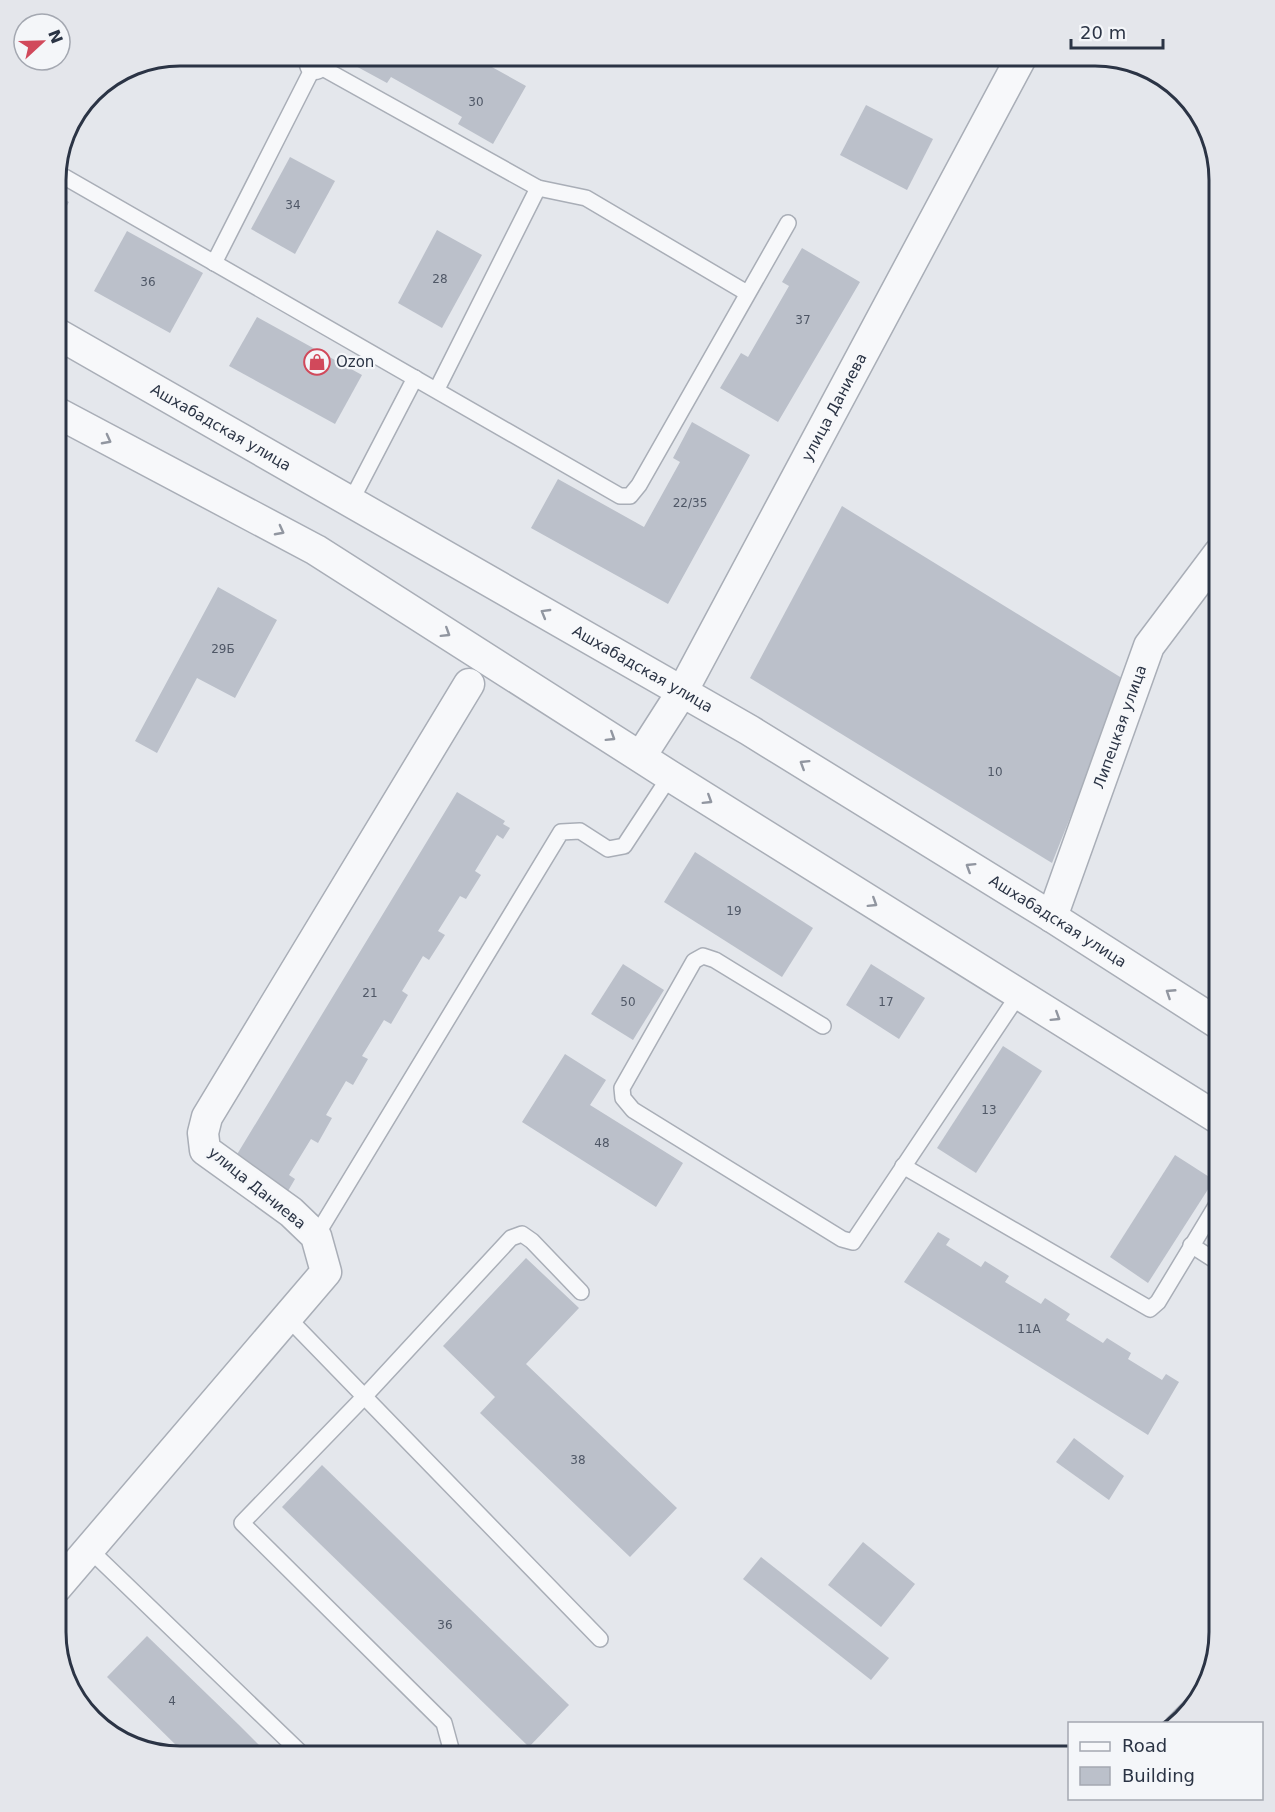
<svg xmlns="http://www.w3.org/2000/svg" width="1275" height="1812" viewBox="0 0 1275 1812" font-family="'DejaVu Sans',sans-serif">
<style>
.building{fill:#bbc0ca}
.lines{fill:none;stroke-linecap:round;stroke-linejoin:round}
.lane-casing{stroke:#a9aeb7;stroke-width:18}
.street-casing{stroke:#a9aeb7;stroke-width:33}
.lane{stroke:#f7f8fa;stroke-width:15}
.street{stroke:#f7f8fa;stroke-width:30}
.oneway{stroke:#9196a0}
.labels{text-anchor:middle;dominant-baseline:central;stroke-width:4.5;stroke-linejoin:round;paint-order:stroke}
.number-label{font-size:12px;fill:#4f5766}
.poi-label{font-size:15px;fill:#2b3445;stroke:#f4f6f9;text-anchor:start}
.street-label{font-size:15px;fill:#2b3445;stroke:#f4f6f9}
.rim{fill:none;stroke:#2b3445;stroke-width:3}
</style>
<rect width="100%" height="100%" fill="#e4e7ec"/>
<g class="building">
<polygon points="357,56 472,56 526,86 493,144 458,124 462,117 391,77 387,83 352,64"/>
<polygon points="866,105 933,139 907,190 840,155"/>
<polygon points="290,157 335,181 295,254 251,229"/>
<polygon points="56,195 69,202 56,226"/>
<polygon points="437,230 482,255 442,328 398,303"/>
<polygon points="127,231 203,273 170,333 94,291"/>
<polygon points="802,248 860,282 778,422 720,388 741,353 748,357 789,286 782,282"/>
<polygon points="257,317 362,375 335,424 229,366"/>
<polygon points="692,422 750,455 668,604 531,528 558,479 644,527 680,462 673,458"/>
<polygon points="842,506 1125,680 1052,863 750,678"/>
<polygon points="218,587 277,620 235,698 197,678 157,753 135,741"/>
<polygon points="457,792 505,821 503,824 510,828 503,839 497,835 475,871 481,875 466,899 460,896 438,931 445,935 429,960 423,956 402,991 408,995 391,1024 384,1020 362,1056 368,1059 353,1085 346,1081 326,1115 332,1118 318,1143 311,1139 289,1175 295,1179 288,1191 282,1187 280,1190 233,1161"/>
<polygon points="695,852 813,928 782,977 664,902"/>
<polygon points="623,964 664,990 633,1040 591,1014"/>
<polygon points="871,964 925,998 899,1039 846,1005"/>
<polygon points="1003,1046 1042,1071 976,1173 937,1148"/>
<polygon points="565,1054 606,1080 590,1105 683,1163 656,1207 522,1122"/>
<polygon points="1175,1155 1214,1180 1148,1283 1110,1257"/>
<polygon points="938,1232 950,1239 946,1245 981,1267 985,1261 1009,1276 1005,1282 1041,1304 1045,1298 1070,1314 1066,1320 1103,1343 1107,1338 1131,1353 1128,1359 1162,1380 1166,1374 1179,1382 1148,1435 904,1282"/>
<polygon points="526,1258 579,1308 526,1364 677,1508 630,1557 480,1413 495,1397 443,1346"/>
<polygon points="1074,1438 1124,1476 1109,1500 1056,1462"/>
<polygon points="322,1465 569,1705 529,1747 282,1507"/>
<polygon points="863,1542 915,1584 881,1627 828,1585"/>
<polygon points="761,1557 889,1658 871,1680 743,1579"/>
<polygon points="147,1636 239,1725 270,1756 187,1756 107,1677"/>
</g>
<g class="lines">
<g class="lane-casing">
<g id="lane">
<polyline points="301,56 538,188 586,198 747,293"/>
<polyline points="56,172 620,496 630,496 639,485 788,223"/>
<polyline points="214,263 315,64"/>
<polyline points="437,389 538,188"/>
<polyline points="351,501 415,378"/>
<polyline points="823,1026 715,960 703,956 694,961 622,1088 623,1098 633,1110 842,1239 853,1242 1019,994"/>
<polyline points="903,1166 1150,1309 1158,1302 1219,1201"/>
<polyline points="316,1236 561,832 580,831 608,849 624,846 670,776"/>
<polyline points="1191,1245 1219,1263"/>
<polyline points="287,1317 600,1639"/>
<polyline points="89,1549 304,1756"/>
<polyline points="1173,1724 1193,1704"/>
<polyline points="453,1756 444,1723 242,1523 364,1397 511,1238 522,1234 532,1241 581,1292"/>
</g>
</g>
<g class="street-casing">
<g id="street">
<polyline points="315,64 318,56"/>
<path id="s1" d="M 56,333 L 749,730 L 1052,917 L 1219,1024"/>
<polyline points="56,412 316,550 670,776 1219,1119"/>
<path id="s2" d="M 641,756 L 682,692 L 1022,56"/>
<path id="s3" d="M 1052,917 L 1149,646 L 1219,553"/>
<polyline points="56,1588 326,1272 316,1236 291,1212 205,1150 203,1133 207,1117 469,684"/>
</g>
</g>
<use href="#lane" class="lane"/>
<use href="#street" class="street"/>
</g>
<defs><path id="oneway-chevron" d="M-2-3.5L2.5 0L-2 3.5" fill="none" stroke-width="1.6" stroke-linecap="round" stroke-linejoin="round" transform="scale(1.5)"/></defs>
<g class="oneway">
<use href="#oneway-chevron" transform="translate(107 440) rotate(28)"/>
<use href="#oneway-chevron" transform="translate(280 531) rotate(28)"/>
<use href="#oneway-chevron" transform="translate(545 613) rotate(-150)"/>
<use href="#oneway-chevron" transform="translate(446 633) rotate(32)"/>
<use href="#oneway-chevron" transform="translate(611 737) rotate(32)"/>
<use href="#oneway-chevron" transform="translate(804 764) rotate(-148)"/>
<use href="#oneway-chevron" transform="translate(708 800) rotate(32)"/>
<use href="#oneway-chevron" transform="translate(970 867) rotate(-148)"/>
<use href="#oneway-chevron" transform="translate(873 903) rotate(32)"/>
<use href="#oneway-chevron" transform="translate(1170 993) rotate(-147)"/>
<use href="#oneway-chevron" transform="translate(1056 1017) rotate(32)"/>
</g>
<defs>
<g id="shop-ring" transform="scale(1.35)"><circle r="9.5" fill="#f4f6f9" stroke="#d1495b" stroke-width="1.5"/><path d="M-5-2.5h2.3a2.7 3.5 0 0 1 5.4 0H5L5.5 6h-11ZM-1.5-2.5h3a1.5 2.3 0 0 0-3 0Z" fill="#d1495b"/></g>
</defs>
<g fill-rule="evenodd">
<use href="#shop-ring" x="317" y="362"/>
</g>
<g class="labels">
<g class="number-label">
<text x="476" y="102">30</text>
<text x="293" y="205">34</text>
<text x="440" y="279">28</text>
<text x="148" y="282">36</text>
<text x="803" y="320">37</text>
<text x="690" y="503">22/35</text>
<text x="223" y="649">29Б</text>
<text x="995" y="772">10</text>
<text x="734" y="911">19</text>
<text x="370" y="993">21</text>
<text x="628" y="1002">50</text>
<text x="886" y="1002">17</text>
<text x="989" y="1110">13</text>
<text x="602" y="1143">48</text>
<text x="1029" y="1329">11А</text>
<text x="578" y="1460">38</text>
<text x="445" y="1625">36</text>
<text x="172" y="1701">4</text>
</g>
<g class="poi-label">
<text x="336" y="362">Ozon</text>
</g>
<g class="street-label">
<text stroke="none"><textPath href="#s2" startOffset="399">улица Даниева</textPath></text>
<text stroke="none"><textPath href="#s1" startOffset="190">Ашхабадская улица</textPath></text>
<text stroke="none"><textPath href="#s1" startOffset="676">Ашхабадская улица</textPath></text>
<text stroke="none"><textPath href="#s3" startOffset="202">Липецкая улица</textPath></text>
<text stroke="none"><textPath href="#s1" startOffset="1162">Ашхабадская улица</textPath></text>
<text transform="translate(257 1188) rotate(39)">улица Даниева</text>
</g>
</g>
<path d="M0 0H1275V1812H0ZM180 66H1095A114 114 0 0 1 1209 180V1632A114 114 0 0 1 1095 1746H180A114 114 0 0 1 66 1632V180A114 114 0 0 1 180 66Z" fill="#e4e6eb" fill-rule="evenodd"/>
<path class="rim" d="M180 66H1095A114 114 0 0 1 1209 180V1632A114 114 0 0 1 1095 1746H180A114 114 0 0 1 66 1632V180A114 114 0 0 1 180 66Z"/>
<rect x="1068" y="1722" width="195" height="78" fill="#f4f6f9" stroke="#a4a8b1" stroke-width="1.5"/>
<rect x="1080" y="1742" width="30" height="9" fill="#f7f8fa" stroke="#a4a8b1" stroke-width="1.5"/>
<text x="1122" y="1752" font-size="18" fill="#2b3445">Road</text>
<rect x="1080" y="1767" width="30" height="18" fill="#bbc0ca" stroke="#a4a8b1" stroke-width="1.5"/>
<text x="1122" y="1782" font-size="18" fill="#2b3445">Building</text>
<g transform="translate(42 42) rotate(68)"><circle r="28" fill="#f4f6f9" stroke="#a4a8b1" stroke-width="1.5"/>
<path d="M0-4.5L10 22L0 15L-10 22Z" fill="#d1495b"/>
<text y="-9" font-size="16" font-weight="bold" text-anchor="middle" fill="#2b3445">N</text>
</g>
<path d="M1071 39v9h92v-9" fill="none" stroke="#2b3445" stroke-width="3"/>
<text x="1080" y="39" font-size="18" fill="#2b3445" stroke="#f4f6f9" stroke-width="4.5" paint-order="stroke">20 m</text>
</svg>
